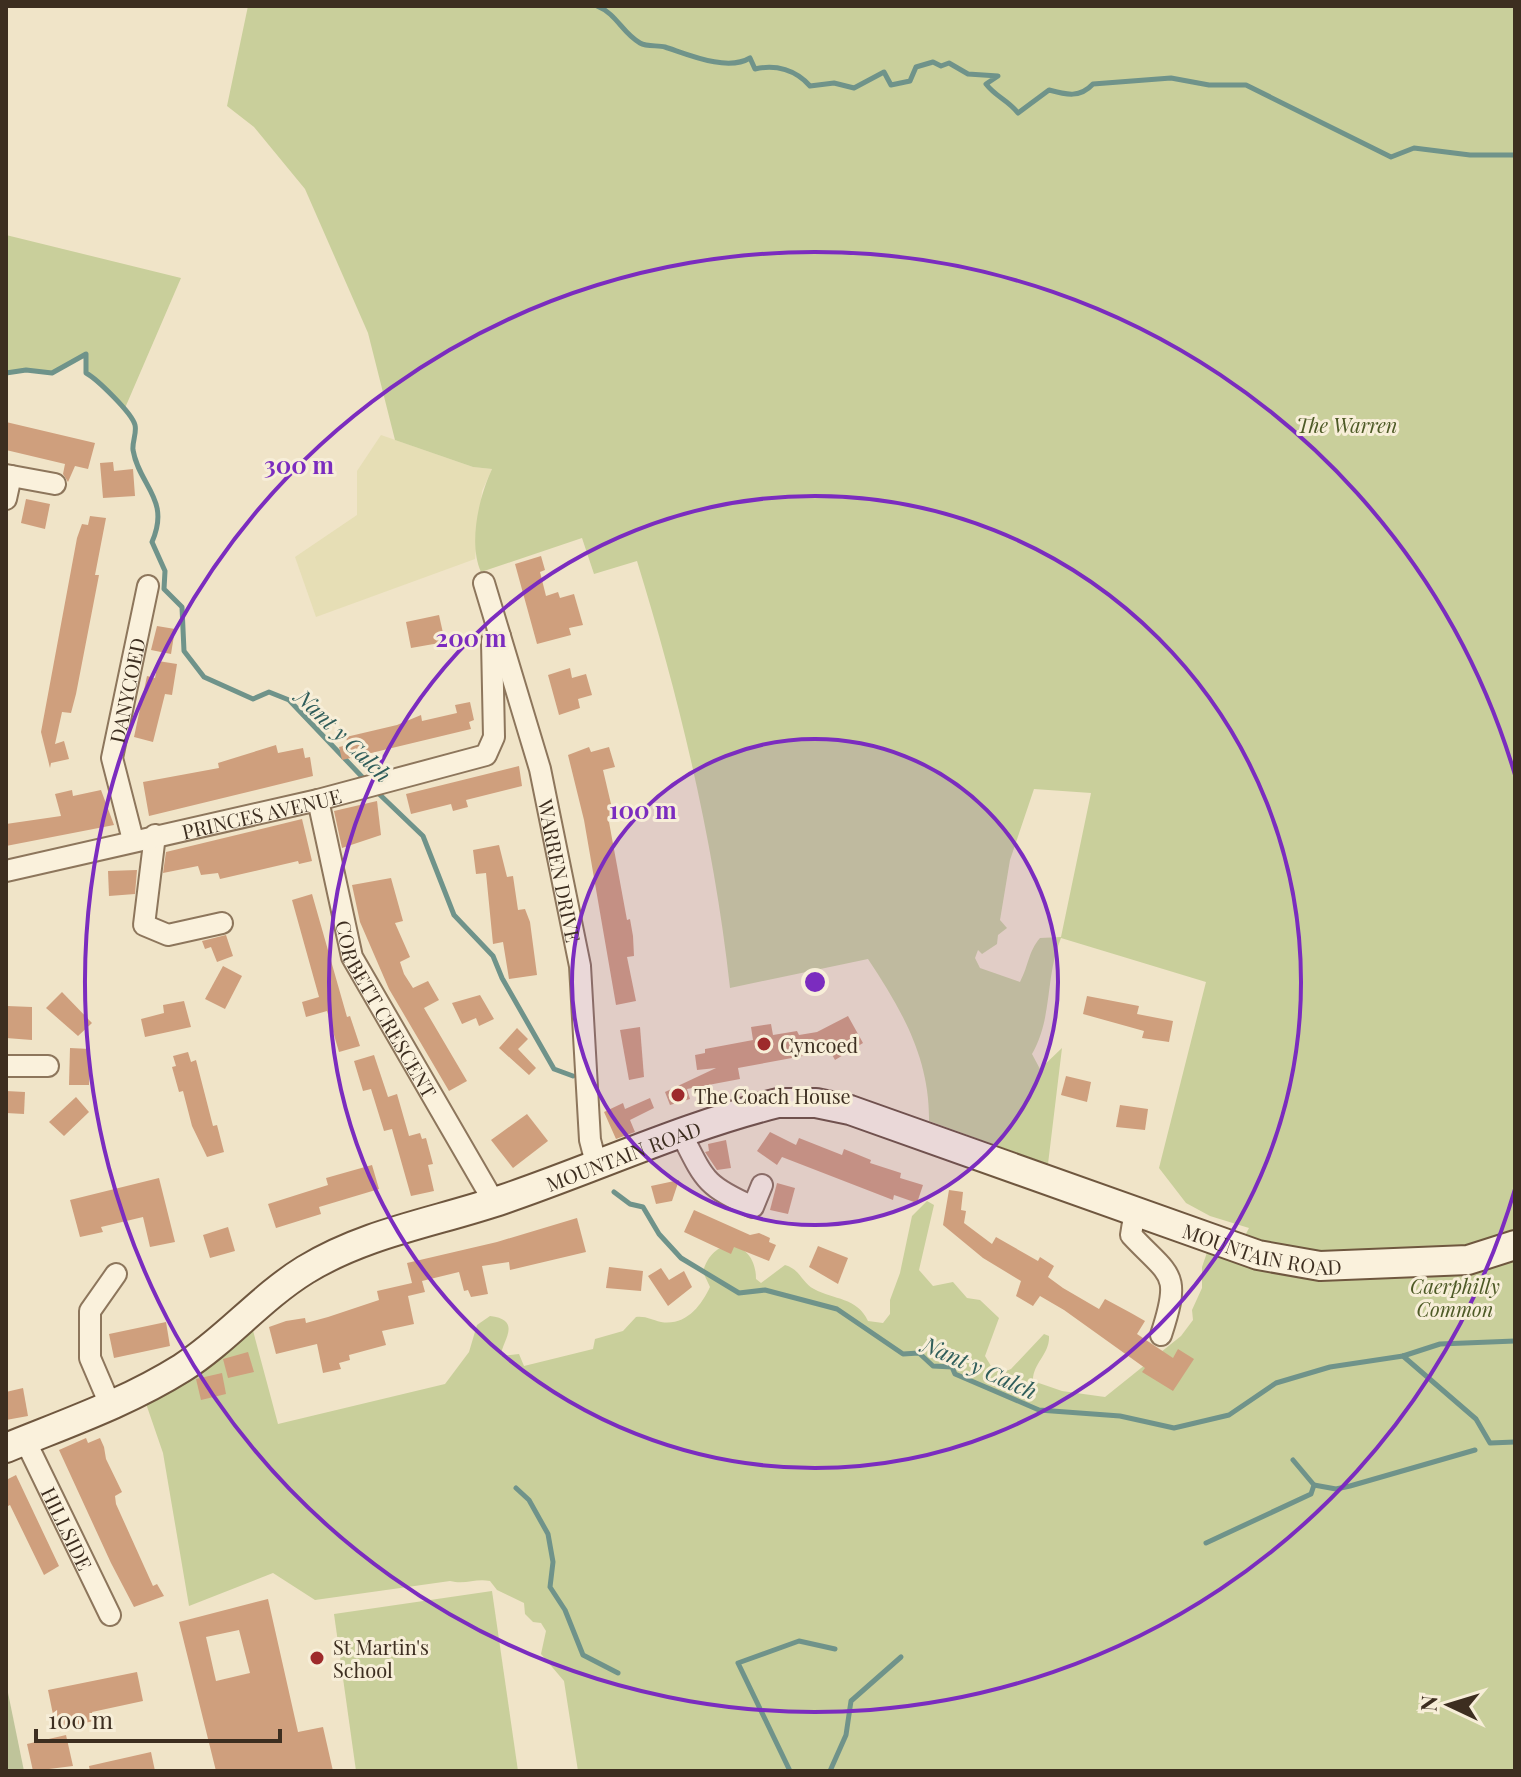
<svg xmlns="http://www.w3.org/2000/svg" width="1521" height="1777" viewBox="0 0 1521 1777" font-family="'Playfair Display',serif">
<style>
.farmland{fill:#e6deb5}
.green{fill:#c9cf9b;fill-rule:evenodd}
.cemetery{fill:#bfc49a}
.lines{fill:none;stroke-linecap:round;stroke-linejoin:round}
.stream{stroke:#6f938a;stroke-width:5}
.building{fill:#cf9f7d;fill-rule:evenodd}
.street-casing{stroke:#8d765c;stroke-width:24}
.secondary-casing{stroke:#6f573f;stroke-width:32}
.street{stroke:#faf1dc;stroke-width:20}
.secondary{stroke:#faf1dc;stroke-width:28}
.ring{fill:none;stroke:#7b2cbf;stroke-width:4}
.poi-dot{fill:#9e2a2b;stroke:#f7eed8;stroke-width:3}
.labels{text-anchor:middle;dominant-baseline:central;stroke-width:6;stroke-linejoin:round;paint-order:stroke}
.park-label{font-size:20px;font-style:italic;fill:#4d5a26;stroke:#f7eed8}
.street-label{font-size:20px;fill:#3d2e20;stroke:#f7eed8}
.poi-label{font-size:20px;fill:#3d2e20;stroke:#f7eed8;text-anchor:start}
.water-label{font-size:22px;font-style:italic;fill:#2f5d5a;stroke:#f7eed8}
.centre{fill:#7b2cbf;stroke:#f7eed8;stroke-width:4}
.ring-label{font-size:24px;text-anchor:middle;font-weight:bold;fill:#7b2cbf;stroke:#f7eed8;stroke-width:6;stroke-linejoin:round;paint-order:stroke}
</style>
<rect width="100%" height="100%" fill="#f0e4c8"/>
<polygon class="farmland" points="381,435 473,467 492,469 482,491 475,559 316,617 295,557 357,515 357,471"/>
<g class="green">
<path d="M 248,6 L 1515,6 L 1515,1771 L 578,1771 L 564,1681 L 541,1654 L 546,1631 L 541,1623 L 533,1622 L 525,1614 L 524,1603 L 497,1590 L 490,1581 C 475,1578 466,1585 450,1581 L 315,1600 L 273,1573 L 189,1606 L 163,1453 L 142,1392 L 248,1312 L 278,1424 L 445,1384 L 469,1352 L 477,1325 L 490,1316 C 524,1320 501,1342 501,1356 L 519,1354 L 524,1366 L 593,1349 L 595,1339 L 623,1331 L 636,1317 C 647,1316 651,1320 661,1322 C 686,1326 701,1306 710,1287 L 703,1272 C 713,1233 756,1239 756,1279 L 761,1283 L 785,1265 C 800,1269 802,1283 814,1289 C 834,1300 857,1297 868,1321 L 883,1323 L 890,1314 L 890,1300 L 900,1273 L 912,1216 L 927,1201 L 934,1205 L 919,1270 L 933,1286 L 953,1282 L 967,1298 L 980,1300 L 999,1318 L 985,1356 L 991,1366 L 1006,1371 L 1011,1369 L 1044,1334 L 1049,1336 C 1050,1354 1032,1364 1033,1381 L 1062,1391 L 1105,1397 L 1181,1336 L 1193,1320 L 1192,1310 L 1202,1288 L 1202,1267 L 1212,1238 L 1238,1249 L 1249,1228 L 1210,1216 L 1186,1203 L 1159,1168 L 1206,982 L 1061,938 C 1045,976 1053,1018 1032,1054 L 1040,1069 L 1062,1048 L 1048,1164 L 929,1121 C 930,1059 902,1010 868,959 L 730,988 C 714,842 680,701 637,561 L 594,574 L 582,538 L 481,572 C 468,543 479,497 492,469 L 473,467 L 395,440 L 368,333 L 305,189 L 254,127 L 227,106 ZM 1034,789 L 1091,793 L 1061,937 L 1040,938 C 1028,952 1029,965 1020,982 L 980,968 L 975,958 L 978,950 L 982,954 L 997,944 L 998,935 L 1007,928 L 1000,920 L 1010,860 Z"/>
<path d="M 6,235 L 181,278 L 125,408 C 109,396 102,382 86,373 L 85,355 L 52,373 L 26,370 L 6,373 Z"/>
<polygon points="492,1591 518,1771 356,1771 334,1614"/>
</g>
<polygon class="cemetery" points="6,1683 24,1771 6,1771"/>
<g class="lines">
<g class="stream">
<path d="M 597,6 C 617,14 622,33 640,43 C 647,47 658,45 665,47 C 687,54 727,72 750,58 L 755,69 C 776,64 796,70 810,86 L 834,83 L 854,88 L 884,72 L 891,85 L 910,81 L 916,67 L 933,62 L 941,66 L 949,63 L 968,74 L 998,76 L 986,84 C 996,97 1008,100 1018,113 L 1049,90 C 1067,95 1080,98 1093,84 L 1171,78 L 1209,85 L 1246,85 L 1391,157 L 1414,148 L 1470,155 L 1515,155"/>
<path d="M 6,373 L 26,370 L 52,373 L 86,354 L 86,373 C 97,379 132,413 135,425 C 137,433 132,442 133,450 C 139,486 171,499 152,542 L 165,571 L 164,589 L 182,607 L 184,651 L 204,677 L 253,699 L 269,692 L 289,700 L 366,781"/>
<polyline points="376,791 423,836 454,915 493,956 502,978 554,1069 573,1076"/>
<polyline points="614,1192 630,1204 643,1207 659,1234 681,1258 739,1293 765,1290 837,1309 903,1354 919,1353 933,1366 952,1367 955,1374 1039,1410 1120,1416 1174,1428 1229,1415 1276,1383 1330,1367 1403,1356 1440,1344 1515,1341"/>
<polyline points="1403,1356 1476,1419 1490,1443 1515,1442"/>
<polyline points="1314,1485 1336,1489 1350,1486 1475,1450"/>
<polyline points="516,1488 529,1500 548,1534 553,1562 550,1587 565,1610 583,1655 618,1673"/>
<polyline points="1206,1543 1311,1494 1314,1485 1293,1460"/>
<polyline points="790,1771 738,1663 799,1641 835,1649"/>
<polyline points="830,1771 846,1735 851,1701 901,1657"/>
</g>
</g>
<g class="building">
<polygon points="6,422 95,443 88,469 75,466 68,482 63,474 65,464 6,450"/>
<polygon points="113,462 114,471 133,469 135,496 103,498 100,463"/>
<polygon points="26,499 50,504 45,529 21,523"/>
<polygon points="90,516 106,518 95,575 99,575 76,694 71,713 62,712 55,744 64,741 69,759 51,763 50,768 41,732 77,538 82,524 88,525"/>
<polygon points="541,556 545,570 540,572 546,596 558,592 560,598 574,594 583,625 569,628 571,635 537,644 515,564"/>
<polygon points="439,615 445,642 411,648 406,622"/>
<polygon points="157,626 175,629 171,654 151,650"/>
<polygon points="158,661 177,664 172,695 165,694 153,742 134,737 147,676 155,678"/>
<polygon points="570,668 572,678 586,674 592,695 578,699 580,708 559,715 548,675"/>
<polygon points="470,702 474,720 469,722 471,729 342,760 339,747 348,745 346,737 397,725 421,715 422,721 457,713 455,705"/>
<polygon points="276,745 278,753 303,748 305,758 310,757 313,776 149,816 143,782 219,768 218,763"/>
<polygon points="589,747 591,752 609,747 615,767 603,770 615,821 609,822 627,920 630,919 633,936 634,956 627,957 636,1001 616,1005 584,820 568,755"/>
<polygon points="519,766 522,786 466,800 468,807 453,811 451,804 411,814 406,794"/>
<polygon points="72,790 73,796 101,790 114,825 6,846 6,824 61,816 55,794"/>
<polygon points="377,801 381,835 342,848 334,811"/>
<polygon points="302,819 312,861 299,864 298,861 220,879 218,873 201,875 198,866 163,873 166,852"/>
<polygon points="499,845 507,877 513,876 518,910 525,909 530,922 537,975 509,979 503,942 493,944 486,873 476,874 473,850"/>
<polygon points="137,870 135,894 109,896 108,871"/>
<polygon points="391,878 403,921 395,923 410,957 400,962 404,974 413,988 428,981 439,1000 424,1008 467,1081 449,1091 389,989 360,922 352,885"/>
<polygon points="312,894 347,1017 350,1016 360,1046 339,1052 327,1011 306,1017 302,1002 319,997 292,900"/>
<polygon points="226,935 233,956 217,962 211,947 205,949 202,941"/>
<polygon points="223,966 242,976 225,1009 205,999"/>
<polygon points="62,992 92,1023 78,1036 46,1008"/>
<polygon points="480,995 494,1019 479,1026 476,1018 462,1024 452,1003"/>
<polygon points="1087,996 1139,1006 1137,1014 1173,1021 1169,1042 1142,1038 1144,1031 1083,1014"/>
<polygon points="184,1001 191,1027 145,1037 141,1019 164,1013 163,1005"/>
<polygon points="7,1006 32,1007 32,1040 6,1038"/>
<polygon points="848,1016 863,1043 835,1060 830,1051 738,1068 740,1079 687,1089 690,1099 670,1105 665,1092 716,1068 697,1070 695,1055 705,1053 705,1049 753,1040 751,1027 771,1024 773,1035 797,1031 799,1035 817,1032"/>
<polygon points="640,1027 644,1077 629,1080 620,1030"/>
<polygon points="517,1028 528,1039 518,1049 536,1068 529,1075 499,1048"/>
<polygon points="70,1048 90,1049 89,1085 69,1085"/>
<polygon points="188,1052 191,1062 196,1060 213,1126 217,1125 224,1152 207,1157 192,1126 183,1091 179,1092 172,1067 176,1066 173,1056"/>
<polygon points="374,1055 388,1097 397,1094 409,1136 420,1133 422,1139 426,1138 433,1164 428,1165 434,1191 411,1196 392,1129 384,1131 371,1089 363,1091 354,1061"/>
<polygon points="1066,1076 1091,1082 1087,1102 1061,1095"/>
<polygon points="6,1091 25,1092 24,1114 6,1113"/>
<polygon points="76,1097 89,1112 64,1136 49,1122"/>
<polygon points="650,1098 654,1108 630,1120 635,1132 616,1139 604,1112 623,1103 625,1109"/>
<polygon points="1120,1105 1148,1109 1145,1130 1116,1127"/>
<polygon points="527,1114 548,1141 513,1168 491,1140"/>
<polygon points="770,1132 796,1145 799,1138 842,1155 844,1149 871,1160 870,1163 901,1173 900,1178 923,1185 917,1203 894,1195 893,1200 782,1157 777,1165 757,1151"/>
<polygon points="726,1140 731,1168 717,1170 705,1152 709,1151 708,1144"/>
<polygon points="372,1165 379,1189 319,1207 321,1214 276,1228 268,1204 328,1185 326,1178"/>
<polygon points="159,1178 175,1242 150,1247 143,1217 101,1227 103,1232 80,1237 70,1200"/>
<polygon points="679,1180 672,1201 656,1204 651,1186"/>
<polygon points="777,1183 795,1188 788,1214 770,1210"/>
<polygon points="949,1190 963,1192 961,1210 966,1211 964,1223 992,1244 996,1237 1038,1261 1040,1257 1054,1266 1048,1277 1063,1288 1099,1309 1105,1299 1131,1313 1145,1321 1137,1334 1173,1358 1178,1349 1194,1359 1173,1391 1142,1372 1145,1368 1064,1310 1040,1296 1033,1306 1016,1296 1021,1281 983,1258 943,1225"/>
<polygon points="694,1210 750,1235 759,1233 770,1238 769,1242 776,1245 769,1261 734,1247 731,1254 684,1232"/>
<polygon points="577,1218 586,1252 510,1270 509,1262 482,1266 488,1294 477,1296 471,1297 468,1290 464,1291 459,1272 422,1281 425,1292 408,1296 414,1324 382,1331 386,1345 349,1355 350,1360 339,1363 341,1369 323,1373 317,1344 276,1354 269,1327 286,1321 305,1318 306,1323 328,1317 379,1300 377,1291 412,1283 407,1263 497,1242"/>
<polygon points="228,1227 235,1251 210,1258 203,1235"/>
<polygon points="818,1246 848,1258 838,1284 809,1267"/>
<polygon points="609,1267 643,1271 641,1291 606,1288"/>
<polygon points="661,1268 669,1280 684,1271 692,1287 668,1306 648,1276"/>
<polygon points="166,1322 170,1346 114,1358 109,1334"/>
<polygon points="248,1352 254,1372 228,1378 223,1359"/>
<polygon points="222,1373 226,1394 201,1400 196,1379"/>
<polygon points="23,1388 28,1416 6,1420 6,1392"/>
<polygon points="86,1438 88,1443 100,1438 104,1447 106,1459 122,1492 115,1496 116,1504 153,1586 157,1584 164,1596 134,1607 111,1563 59,1450"/>
<polygon points="16,1475 59,1566 44,1575 10,1505 6,1507 6,1480"/>
<path d="M 268,1599 L 298,1732 L 323,1727 L 333,1771 L 216,1771 L 179,1622 ZM 239,1630 L 250,1673 L 216,1681 L 206,1637 Z"/>
<polygon points="137,1672 143,1701 92,1712 94,1721 56,1729 48,1690"/>
<polygon points="66,1735 73,1766 33,1771 27,1744"/>
<polygon points="151,1752 155,1771 90,1771 89,1766"/>
</g>
<g class="lines">
<g class="street-casing">
<g id="street">
<polyline points="6,475 55,484"/>
<polyline points="6,499 11,476"/>
<path id="s1" d="M 484,583 L 540,769 L 580,966 L 590,1140 L 597,1167"/>
<path id="s2" d="M 318,800 L 352,957 L 494,1202"/>
<polyline points="155,835 144,925 168,935 222,923"/>
<path id="s3" d="M 133,840 L 112,758 L 148,586"/>
<path id="s4" d="M 6,871 L 318,800 L 486,755 L 494,737 L 492,641 L 500,636"/>
<polyline points="6,1066 48,1066"/>
<path d="M 682,1135 C 705,1181 706,1186 753,1207 L 762,1185"/>
<path d="M 1135,1210 L 1131,1235 C 1170,1277 1182,1271 1161,1335"/>
<polyline points="111,1407 90,1358 90,1311 116,1274"/>
<path id="s5" d="M 25,1440 L 110,1615"/>
</g>
</g>
<g class="secondary-casing">
<g id="secondary">
<path id="s6" d="M 6,1448 C 67,1423 126,1403 182,1368 C 226,1340 260,1298 305,1270 C 367,1232 437,1222 504,1199 C 595,1168 685,1126 778,1103 L 816,1103 L 850,1110 L 1258,1255 L 1320,1266 L 1468,1260 L 1515,1245"/>
</g>
</g>
<use href="#street" class="street"/>
<use href="#secondary" class="secondary"/>
</g>
<circle cx="815" cy="982" r="243" fill="#7b2cbf" fill-opacity=".12"/>
<g class="ring">
<circle cx="815" cy="982" r="243"/>
<circle cx="815" cy="982" r="486"/>
<path d="M1515 1189A730 730 0 1 1 1515 775"/>
</g>
<g class="poi-dot">
<circle cx="764" cy="1044" r="8"/>
<circle cx="678" cy="1095" r="8"/>
<circle cx="317" cy="1658" r="8"/>
</g>
<g class="labels">
<g class="park-label">
<text x="1347" y="424">The Warren</text>
<text x="1455" y="1285">Caerphilly<tspan x="1455" dy="23">Common</tspan></text>
</g>
<g class="street-label">
<text stroke="none"><textPath href="#s3" startOffset="154">DANYCOED</textPath></text>
<text stroke="none"><textPath href="#s4" startOffset="262">PRINCES AVENUE</textPath></text>
<text stroke="none"><textPath href="#s1" startOffset="298">WARREN DRIVE</textPath></text>
<text stroke="none"><textPath href="#s2" startOffset="222">CORBETT CRESCENT</textPath></text>
<text stroke="none"><textPath href="#s6" startOffset="690">MOUNTAIN ROAD</textPath></text>
<text stroke="none"><textPath href="#s6" startOffset="1362">MOUNTAIN ROAD</textPath></text>
<text stroke="none"><textPath href="#s5" startOffset="98">HILLSIDE</textPath></text>
</g>
<g class="poi-label">
<text x="780" y="1044">Cyncoed</text>
<text x="694" y="1095">The Coach House</text>
<text x="333" y="1646">St Martin's<tspan x="333" dy="23">School</tspan></text>
</g>
<g class="water-label">
<text transform="translate(344 735) rotate(44)">Nant y Calch</text>
<text transform="translate(980 1367) rotate(24)">Nant y Calch</text>
</g>
</g>
<circle cx="815" cy="982" r="12" class="centre"/>
<g class="ring-label">
<text x="299" y="474">300 m</text>
<text x="471" y="647">200 m</text>
<text x="643" y="819">100 m</text>
</g>
<rect width="1521" height="1777" fill="none" stroke="#3d2e20" stroke-width="16"/>
<g transform="translate(1449 1705) rotate(274)" stroke="#f7eed8" stroke-width="6" paint-order="stroke">
<path d="M0-6L14 30L0 20L-14 30Z" fill="#3d2e20"/>
<text y="-12" font-size="22" font-weight="bold" text-anchor="middle" fill="#3d2e20">N</text>
</g>
<path d="M36 1729v12h244v-12" fill="none" stroke="#3d2e20" stroke-width="4"/>
<text x="48" y="1729" font-size="24" fill="#3d2e20" stroke="#f7eed8" stroke-width="6" paint-order="stroke">100 m</text>
</svg>
